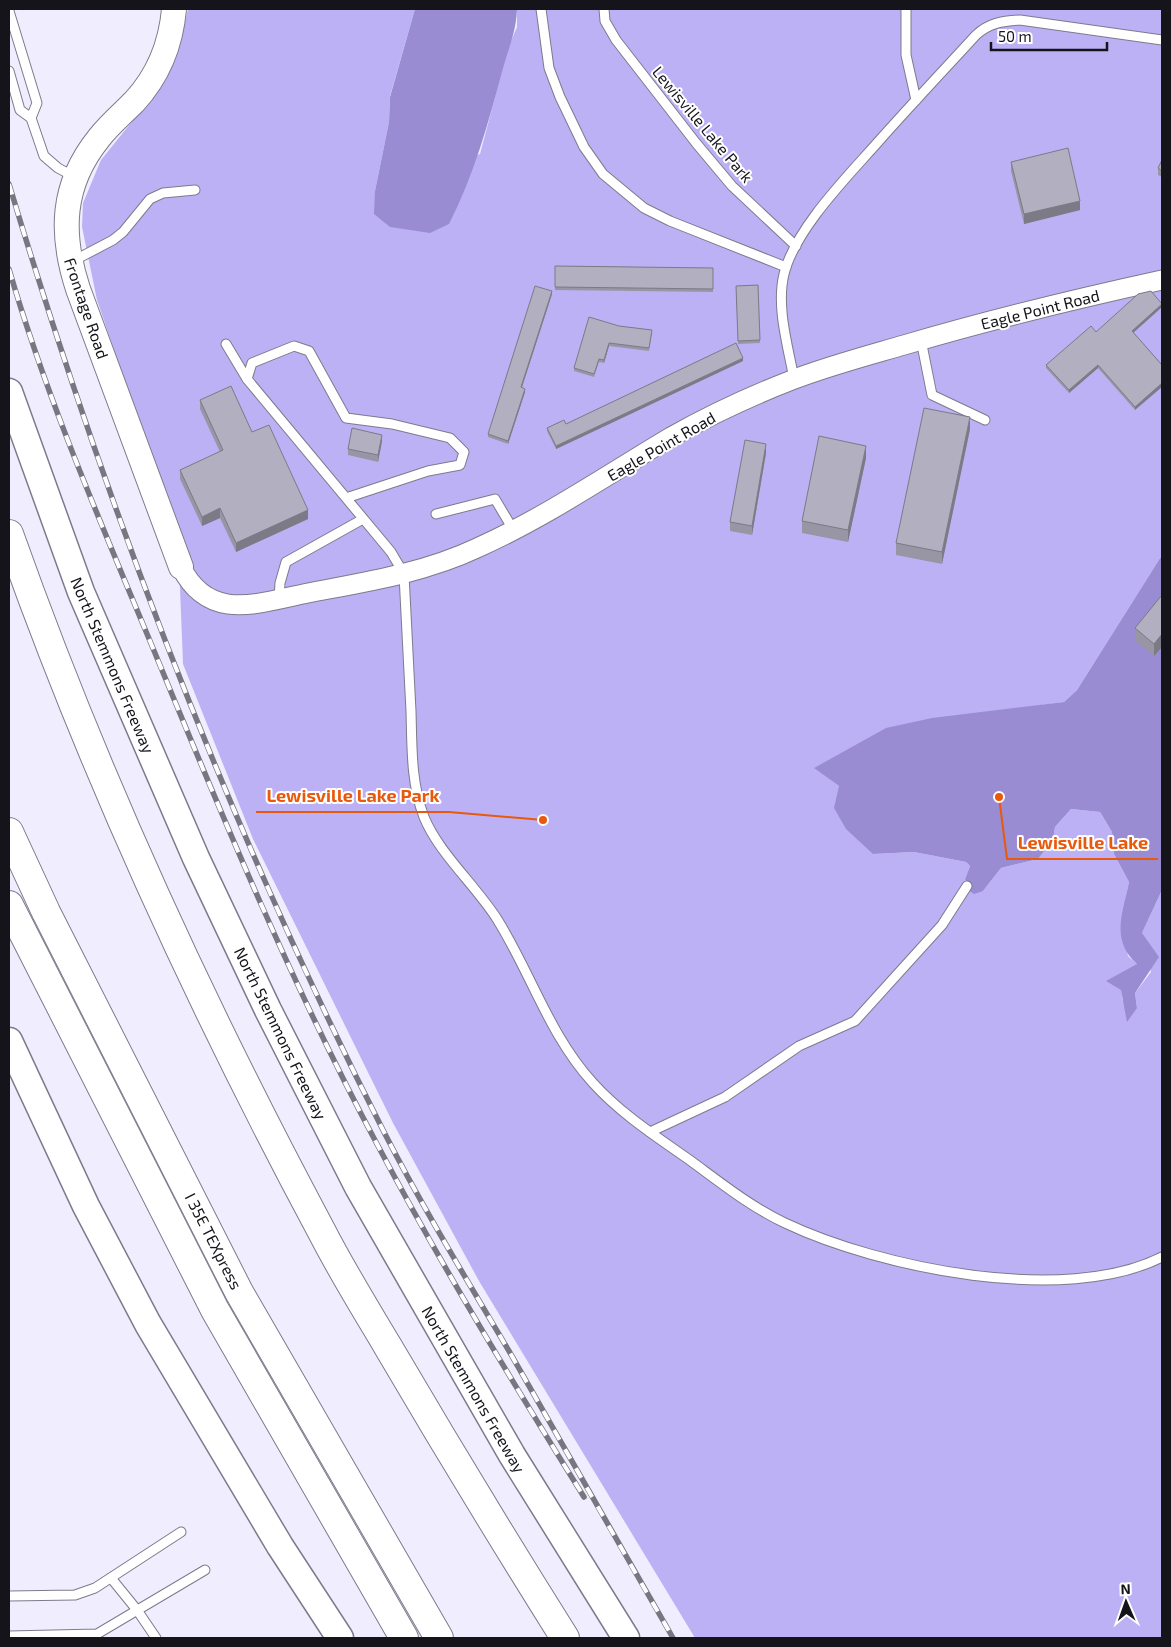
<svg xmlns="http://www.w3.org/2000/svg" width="1171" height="1647" viewBox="0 0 1171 1647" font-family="'Exo 2',sans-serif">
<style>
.green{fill:#bdb1f6}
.water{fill:#998cd2}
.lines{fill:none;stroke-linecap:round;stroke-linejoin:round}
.service-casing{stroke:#7d7b8b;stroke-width:11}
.minor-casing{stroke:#7d7b8b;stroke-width:21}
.tertiary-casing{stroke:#7d7b8b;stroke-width:26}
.secondary-casing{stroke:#7d7b8b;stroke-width:29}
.motorway-casing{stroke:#7d7b8b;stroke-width:30}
.service{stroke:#fff;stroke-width:9}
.minor{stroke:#fff;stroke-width:19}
.tertiary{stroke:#fff;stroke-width:24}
.secondary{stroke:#fff;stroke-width:26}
.motorway{stroke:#fff;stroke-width:28}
.rail-casing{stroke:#777681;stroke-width:5.5}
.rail{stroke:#fff;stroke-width:4;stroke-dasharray:11;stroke-linecap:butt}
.wall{fill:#9896a5}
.shaded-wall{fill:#7c7a86}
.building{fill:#b1afc0;stroke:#7c7a86}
.labels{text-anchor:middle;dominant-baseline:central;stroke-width:4;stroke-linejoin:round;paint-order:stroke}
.street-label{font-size:16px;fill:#14141a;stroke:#fff}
.leader{fill:none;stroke:#e8590c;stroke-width:2}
.callout-dot{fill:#e8590c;stroke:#fff;stroke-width:2}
.callout-label{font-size:18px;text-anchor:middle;font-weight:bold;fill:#e8590c;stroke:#fff;stroke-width:4;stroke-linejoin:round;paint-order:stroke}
</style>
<rect width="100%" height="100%" fill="#f0edff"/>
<path class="green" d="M 188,9 L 415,9 L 390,96 L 389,122 L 375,191 L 480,154 L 508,48 L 517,27 L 517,9 L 1162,9 L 1162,555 L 1077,690 L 1064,702 L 975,714 L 853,748 L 815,768 L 839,786 L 873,854 L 914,852 L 966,862 L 970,866 L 965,879 L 968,890 L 983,891 L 1001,868 L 1038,859 L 1053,840 L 1055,827 L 1071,809 L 1100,812 L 1112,832 L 1114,854 L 1129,882 L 1122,918 L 1128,956 L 1137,964 C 1128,978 1116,989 1125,1005 L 1137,1008 L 1135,993 L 1151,972 L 1142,933 L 1162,890 L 1162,1638 L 695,1638 L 479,1281 L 393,1123 L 253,839 L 183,664 L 178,537 L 97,300 L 82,227 L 83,203 L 101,160 L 159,88 L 180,41 Z"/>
<g class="water">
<path d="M 415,9 L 517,9 C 516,33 508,49 502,72 C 488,124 474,175 449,224 L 430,233 L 390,227 L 374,214 L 375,191 L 389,122 L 390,97 Z"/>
<path d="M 1162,555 L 1162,890 L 1142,933 L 1159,957 L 1135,993 L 1137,1008 L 1127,1022 L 1121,990 L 1106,981 L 1137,964 C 1110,940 1123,913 1129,882 L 1114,854 L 1112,832 L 1100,812 L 1071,809 L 1055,827 L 1053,840 L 1038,859 L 1001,868 L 983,891 L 974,894 L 968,890 L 965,879 L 970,866 L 966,862 L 914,852 L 873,854 L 846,829 L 834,808 L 839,786 L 814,768 L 886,728 L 932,718 L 1064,702 L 1077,690 Z"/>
</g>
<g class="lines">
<g class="service-casing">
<g id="service">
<polyline points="541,9 549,68 560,97 584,147 603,174 644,208 670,221 786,267"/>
<polyline points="604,9 605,21 616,40 696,143 732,186 796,246"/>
<polyline points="906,9 906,55 916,100"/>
<polyline points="9,11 37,103 31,118"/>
<polyline points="9,71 20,110 31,118 44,156 58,168 75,177"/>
<polyline points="73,261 113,240 123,232 150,199 163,193 195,190"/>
<polyline points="921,340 932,395 985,420"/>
<polyline points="226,344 247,379"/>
<path d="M 794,379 C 788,346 776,307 784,274 C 795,229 848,176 878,142 C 910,106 943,71 976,35 C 989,23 1002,21 1020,20 L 1162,40"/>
<path d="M 346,498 L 428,471 L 460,465 L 464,452 L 450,438 L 392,424 L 346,418 L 309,351 L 294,346 L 252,363 L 247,379 L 391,552 L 404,574 C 406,620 409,666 411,711 C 412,747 411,784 424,817 C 438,852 476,886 497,919 C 531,973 549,1035 593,1083 C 621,1114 657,1137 691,1161 C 721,1183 751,1207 785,1223 C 880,1268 1065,1306 1162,1257"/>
<polyline points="436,514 495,499 514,531"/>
<polyline points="279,599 280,583 286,562 363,519"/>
<polyline points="650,1132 725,1097 799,1046 855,1021 942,925 967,886"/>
<polyline points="111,1578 137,1610 156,1638"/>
<polyline points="9,1596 75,1595 95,1588 181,1532"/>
<polyline points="9,1636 97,1634 205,1570"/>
</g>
</g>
<g class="minor-casing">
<path id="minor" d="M 181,567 C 209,623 258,603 308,593 C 365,582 424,573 477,548 C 546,517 607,475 671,437 C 710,415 751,396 792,380 C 828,366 866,356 904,345 C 989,320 1075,299 1162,280"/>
</g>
<g class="tertiary-casing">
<path id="tertiary" d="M 174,9 C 171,44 158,76 134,102 C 122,114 109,125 99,138 C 61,185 60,234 78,289 L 181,567"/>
</g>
<g class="secondary-casing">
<g id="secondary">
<polyline points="9,392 81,592 196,858 268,1010 358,1187 512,1455 626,1638"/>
<polyline points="9,1041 86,1206 148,1324 280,1546 340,1638"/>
</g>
</g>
<g class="motorway-casing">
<g id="motorway">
<path d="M 9,534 C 94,774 202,1008 322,1232 C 342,1271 365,1308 387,1345 C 445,1444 504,1541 565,1638"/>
<polyline points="9,832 46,912 239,1292 439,1638"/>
<polyline points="9,905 215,1310 404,1638"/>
</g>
</g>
<use href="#service" class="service"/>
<use href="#minor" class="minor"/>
<use href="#tertiary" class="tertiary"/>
<use href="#secondary" class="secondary"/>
<use href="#motorway" class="motorway"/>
<g class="rail-casing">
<g id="rail">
<path d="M 9,184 C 107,510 230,830 385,1134 C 423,1208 467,1280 509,1351 C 564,1447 618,1543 673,1638"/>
<path d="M 9,269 C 48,403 104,530 157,658 C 225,823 293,987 377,1144 C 441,1265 512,1381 584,1497"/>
</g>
</g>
<use href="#rail" class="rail"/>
</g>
<g class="wall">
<polygon points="1162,160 1162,177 1158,175 1158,168"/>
<polygon points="1011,162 1080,210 1024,224 1011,171"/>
<polygon points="555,266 713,268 713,292 555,290"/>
<polygon points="758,285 760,343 738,344 736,286"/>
<polygon points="552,294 522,387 525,392 508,444 488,437 488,434"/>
<polygon points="1162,304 1162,307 1133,332 1162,365 1135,410 1098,368 1069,393 1046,368 1046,365 1096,332"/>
<polygon points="619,326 652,333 649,351 609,346 604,363 599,362 594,377 574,371 574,368"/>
<polygon points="743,361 556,449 547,431 547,428 566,424"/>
<polygon points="200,400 252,432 308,519 236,552 220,518 202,526 180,479 180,470 220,452 200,409"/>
<polygon points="970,429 942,564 896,555 896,543"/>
<polygon points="382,441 378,462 348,455 348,449"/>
<polygon points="766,453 752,535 730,531 730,522"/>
<polygon points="866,458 848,542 802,533 802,521"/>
<polygon points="1162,595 1162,647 1154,656 1135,640 1135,628"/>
</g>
<g class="shaded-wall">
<polygon points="1080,201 1080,210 1024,224 1024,214"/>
<polygon points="552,291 552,294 521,390 521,387"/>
<polygon points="1162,304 1162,307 1132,334 1132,331"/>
<polygon points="609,343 609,346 604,363 604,360"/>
<polygon points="743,358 743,361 556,449 556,446"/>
<polygon points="1098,365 1098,368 1069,393 1069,390"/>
<polygon points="1162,383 1162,387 1135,410 1135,407"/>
<polygon points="525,389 525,392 508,444 508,441"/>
<polygon points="970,417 970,429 942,564 942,552"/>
<polygon points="382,435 382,441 378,462 378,455"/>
<polygon points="766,444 766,453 752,535 752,526"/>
<polygon points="866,446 866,458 848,542 848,530"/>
<polygon points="220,508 220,518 202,526 202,517"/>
<polygon points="308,510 308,519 236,552 236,543"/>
<polygon points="1162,634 1162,647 1154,656 1154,644"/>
</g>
<g class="building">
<polygon points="1068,148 1080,201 1024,214 1011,162"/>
<polygon points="1162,160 1162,171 1158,168"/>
<polygon points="555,266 713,268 713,289 555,287"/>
<polygon points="758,285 760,340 738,341 736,286"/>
<polygon points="535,286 552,291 521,387 525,389 508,441 488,434"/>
<polygon points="1151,291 1162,304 1132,331 1162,365 1162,383 1135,407 1098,365 1069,390 1046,365 1091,326 1096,332 1138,294"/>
<polygon points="589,317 619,326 652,330 649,348 609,343 604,360 599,359 594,374 574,368"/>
<polygon points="736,343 743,358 556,446 547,428 564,420 566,424"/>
<polygon points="231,386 252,432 269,425 308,510 236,543 220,508 202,517 180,470 223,450 200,400"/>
<polygon points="924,408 970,417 942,552 896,543"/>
<polygon points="352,428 382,435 378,455 348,449"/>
<polygon points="819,436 866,446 848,530 802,521"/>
<polygon points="745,440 766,444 752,526 730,522"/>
<polygon points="1162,595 1162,634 1154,644 1135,628"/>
</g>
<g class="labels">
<g class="street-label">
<text transform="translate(703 124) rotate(50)">Lewisville Lake Park</text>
<text transform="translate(87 308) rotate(71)">Frontage Road</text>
<text transform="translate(1040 309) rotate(-14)">Eagle Point Road</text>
<text transform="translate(661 446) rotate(-30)">Eagle Point Road</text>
<text transform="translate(113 665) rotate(67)">North Stemmons Freeway</text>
<text transform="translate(281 1033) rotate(64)">North Stemmons Freeway</text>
<text transform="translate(214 1241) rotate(63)">I 35E TEXpress</text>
<text transform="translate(474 1389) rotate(60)">North Stemmons Freeway</text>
</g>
</g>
<path class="leader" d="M543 820L449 812H256M999 797L1007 859H1158"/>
<g class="callout-dot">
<circle cx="543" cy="820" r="5"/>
<circle cx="999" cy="797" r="5"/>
</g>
<g class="callout-label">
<text x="353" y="802">Lewisville Lake Park</text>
<text x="1083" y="849">Lewisville Lake</text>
</g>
<rect width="1171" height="1647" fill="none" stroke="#14141a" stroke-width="20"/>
<g transform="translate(1126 1602) rotate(358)" stroke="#ffffff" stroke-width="4" paint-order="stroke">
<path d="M0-4L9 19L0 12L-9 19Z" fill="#14141a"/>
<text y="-8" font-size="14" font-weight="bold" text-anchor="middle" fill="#14141a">N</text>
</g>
<path d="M991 42v8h116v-8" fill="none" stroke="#14141a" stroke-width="2.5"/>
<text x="998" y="42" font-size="15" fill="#14141a" stroke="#ffffff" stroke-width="4" paint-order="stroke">50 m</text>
</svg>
